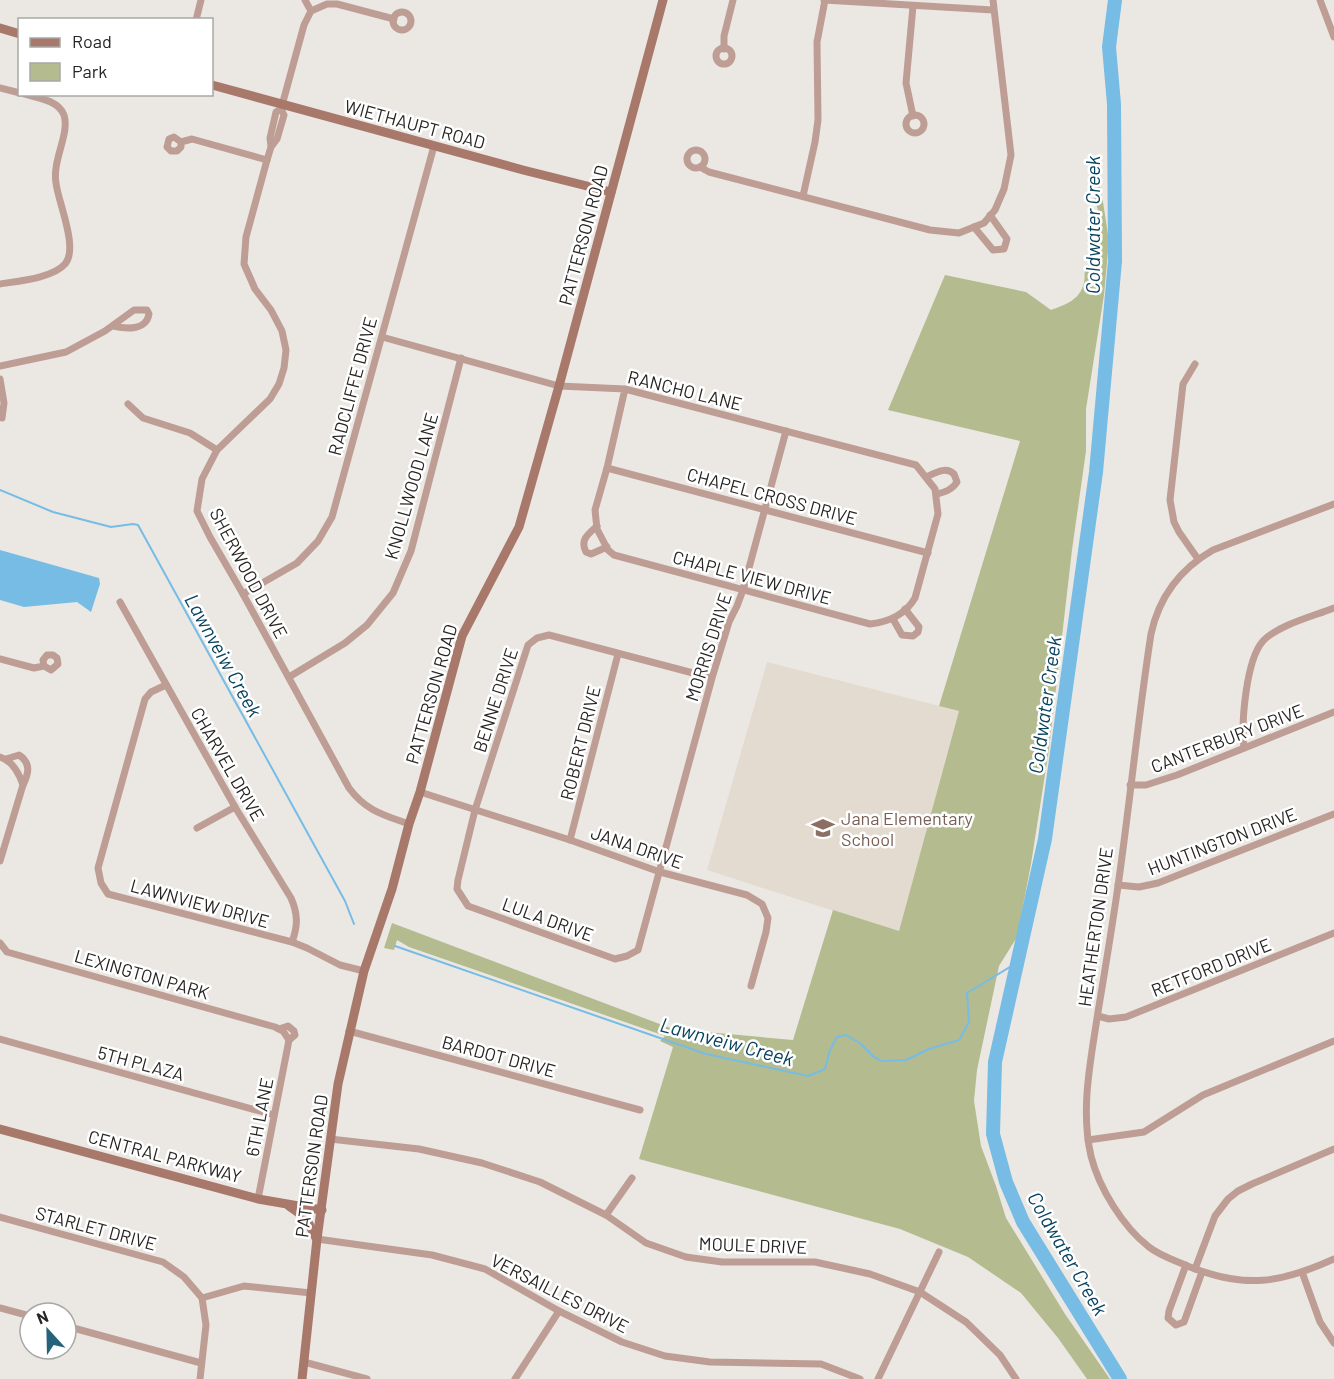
<svg xmlns="http://www.w3.org/2000/svg" width="1334" height="1379" viewBox="0 0 1334 1379" font-family="Barlow,sans-serif">
<style>
.built{fill:#e3dbd0}
.green{fill:#b4bc8f}
.water{fill:#76bce5}
.lines{fill:none;stroke-linecap:round;stroke-linejoin:round}
.stream{stroke:#76bce5;stroke-width:2}
.river{stroke:#76bce5;stroke-width:14}
.street{stroke:#be9e94;stroke-width:7}
.secondary{stroke:#a8796b;stroke-width:9}
.labels{text-anchor:middle;dominant-baseline:central;stroke-width:5;stroke-linejoin:round;paint-order:stroke}
.street-label{font-size:18px;fill:#262523;stroke:#fff}
.education-label{font-size:18px;fill:#785e54;stroke:#fff;text-anchor:start}
.water-label{font-size:20px;font-style:italic;fill:#08435f;stroke:#fff}
</style>
<rect width="100%" height="100%" fill="#ebe8e4"/>
<polygon class="built" points="767,662 959,711 899,932 707,870"/>
<path class="green" d="M 1097,172 L 1103,202 L 1109,241 L 1104,295 L 1086,409 L 1086,451 L 1072,550 L 1049,749 L 1031,864 L 1017,937 L 999,966 L 977,1070 L 974,1101 L 981,1146 L 996,1186 L 1006,1218 L 1065,1314 L 1110,1379 L 1087,1379 L 1058,1338 L 1021,1293 L 968,1257 L 900,1229 L 639,1159 L 673,1047 L 660,1041 L 665,1036 L 409,947 L 397,940 L 394,950 L 384,948 L 392,923 L 673,1029 L 793,1040 L 833,910 L 899,931 L 959,711 L 939,706 L 1020,441 L 888,410 L 945,275 L 1026,292 L 1051,310 C 1064,305 1078,301 1083,286 C 1087,275 1081,274 1090,263 L 1089,222 L 1098,210 C 1093,196 1091,186 1097,172 Z"/>
<polygon class="water" points="0,550 99,578 100,584 91,612 77,602 24,607 0,600"/>
<g class="lines">
<g class="stream">
<polyline points="0,490 53,512 111,527 133,524 138,525 345,901 354,924"/>
<polyline points="395,946 706,1054 808,1076 825,1069 830,1050 837,1037 846,1035 861,1044 874,1057 882,1061 906,1060 929,1049 959,1040 969,1022 967,993 1018,962"/>
</g>
<polyline class="river" points="1115,0 1109,47 1114,104 1115,261 1096,472 1045,839 995,1062 993,1134 1006,1182 1023,1222 1120,1379"/>
<g class="street">
<polyline points="305,0 311,11"/>
<polyline points="824,0 993,10"/>
<polyline points="1320,0 1334,37"/>
<polyline points="913,6 906,83 913,116"/>
<circle cx="402" cy="21" r="9"/>
<polyline points="196,20 201,0"/>
<circle cx="724" cy="56" r="8"/>
<polyline points="724,49 724,36 733,0"/>
<polyline points="0,88 20,93"/>
<path d="M 281,109 L 284,115 L 277,139 L 271,147 L 267,160 L 246,237 L 244,264 L 255,289 L 271,310 L 282,331 L 286,350 L 284,368 L 279,384 L 270,399 L 217,450 L 202,479 L 197,511 L 210,537 L 243,594 L 349,788 C 366,811 384,815 409,824"/>
<circle cx="915" cy="124" r="9"/>
<polyline points="181,142 181,147 177,151 171,151 167,147 169,139 174,137 181,142 192,139 267,160"/>
<polyline points="271,146 270,138 276,112 281,109 304,25 311,11 327,4 337,4 394,19"/>
<circle cx="696" cy="159" r="9"/>
<polyline points="700,167 709,172 930,230 959,233 984,223 995,210 1004,189 1011,155 993,0"/>
<polyline points="803,196 815,142 818,120 817,42 825,0"/>
<polyline points="974,227 993,250 1004,249 1007,239 990,215"/>
<path d="M 0,284 C 18,281 53,278 65,264 C 79,248 58,202 56,183 C 52,160 70,134 64,115 C 58,100 38,98 24,94"/>
<path d="M 382,337 L 559,386 L 625,389 L 916,465 L 935,489 L 938,514 L 915,598 C 905,615 888,622 870,624 L 614,555 L 608,550 L 597,529 L 595,510 L 607,468 L 625,389"/>
<polyline points="1195,364 1183,384 1170,500 1174,522 1179,532 1198,559"/>
<path d="M 0,366 L 66,352 L 105,331 L 134,310 L 147,310 L 149,314 C 146,331 126,329 113,326"/>
<polyline points="0,379 4,403 2,418"/>
<polyline points="128,404 143,418 190,433 217,450"/>
<polyline points="607,468 928,553"/>
<path d="M 926,477 C 935,473 946,466 954,474 L 957,482 C 952,490 945,492 937,494"/>
<path d="M 1334,504 L 1213,550 C 1180,569 1159,597 1151,634 C 1138,718 1130,802 1118,886 C 1112,928 1105,970 1098,1012 C 1091,1059 1080,1109 1091,1156 C 1099,1188 1123,1227 1149,1247 C 1160,1256 1177,1261 1190,1267 C 1246,1289 1281,1283 1334,1259"/>
<path d="M 597,526 C 587,535 580,540 586,552 L 591,554 L 607,547"/>
<polyline points="243,594 297,563 318,541 332,517 434,146"/>
<path d="M 120,602 L 235,807 L 291,898 C 298,914 298,926 292,942"/>
<polyline points="893,619 902,635 913,636 918,632 919,627 905,609"/>
<polyline points="0,659 34,668 44,666 51,670 58,664 57,658 53,655 47,655 43,660 44,666"/>
<polyline points="289,677 345,643 367,625 393,593 411,551 461,358"/>
<polyline points="712,678 549,635 537,638 528,645 475,810 458,880 457,889 468,906 615,959 627,956 638,950 712,678 729,622 737,606 743,590 786,431"/>
<polyline points="166,685 151,692 145,699 98,868 101,883 108,894 292,942 307,948 340,965 364,971"/>
<path d="M 1244,748 C 1241,723 1246,660 1263,641 C 1278,625 1314,616 1334,608"/>
<path d="M 0,757 C 13,761 19,773 23,785 L 0,861"/>
<path d="M 6,759 L 19,755 C 31,763 29,773 23,785"/>
<polyline points="1130,785 1146,785 1177,775 1334,712"/>
<polyline points="420,792 570,840 660,872 747,895 762,904 768,918 766,932 751,986"/>
<polyline points="197,828 235,807"/>
<polyline points="570,840 618,654"/>
<polyline points="1118,885 1139,887 1158,883 1334,814"/>
<polyline points="0,943 7,952 275,1027 283,1031 289,1040"/>
<polyline points="1098,1016 1109,1019 1126,1017 1334,933"/>
<polyline points="279,1029 288,1026 294,1031 295,1035 289,1040"/>
<polyline points="349,1031 640,1110"/>
<polyline points="0,1039 274,1115"/>
<polyline points="330,1139 419,1149 482,1163 540,1182 606,1215 646,1243 686,1257 722,1262 815,1262 870,1274 920,1292 966,1322 1000,1355 1016,1379"/>
<polyline points="1088,1140 1144,1132 1203,1095 1334,1041"/>
<polyline points="258,1199 289,1040"/>
<polyline points="606,1215 632,1178"/>
<polyline points="0,1217 163,1262 184,1277 202,1298 244,1286 311,1293"/>
<polyline points="317,1239 432,1255 485,1269 559,1311 622,1342 665,1356 710,1362 821,1364 860,1379"/>
<polyline points="1186,1265 1169,1311 1168,1318 1176,1325 1184,1322 1202,1272"/>
<polyline points="1195,1269 1215,1216 1228,1199 1238,1191 1252,1184 1334,1149"/>
<polyline points="1302,1272 1320,1322 1334,1343"/>
<polyline points="0,1308 30,1316"/>
<polyline points="66,1326 201,1363"/>
<polyline points="304,1362 367,1379"/>
<polyline points="200,1379 206,1325 202,1298"/>
<polyline points="515,1379 559,1311"/>
<polyline points="878,1379 939,1252"/>
</g>
<g class="secondary">
<polyline points="0,28 20,34"/>
<polyline points="212,85 523,170 611,192"/>
<polyline points="0,1129 258,1199 322,1210"/>
<polyline points="289,1206 306,1218 316,1238"/>
<polyline points="302,1379 317,1239 338,1084 364,971 392,889 409,824 420,792 462,636 519,527 559,386 663,0"/>
</g>
</g>
<defs>
<g id="school-bare" transform="scale(1.8)"><path d="M0-5L7-2L0 1L-7-2ZM-4 1L0 2.5L4 1V4Q0 6-4 4Z" fill="#8d6e63" stroke="#fff" stroke-width="2.5" paint-order="stroke"/></g>
</defs>
<g fill-rule="evenodd">
<use href="#school-bare" x="823" y="828"/>
</g>
<g class="labels">
<g class="street-label">
<text transform="translate(415 124) rotate(15)">WIETHAUPT ROAD</text>
<text transform="translate(583 235) rotate(-75)">PATTERSON ROAD</text>
<text transform="translate(352 386) rotate(-75)">RADCLIFFE DRIVE</text>
<text transform="translate(685 390) rotate(14)">RANCHO LANE</text>
<text transform="translate(411 486) rotate(-74)">KNOLLWOOD LANE</text>
<text transform="translate(772 496) rotate(15)">CHAPEL CROSS DRIVE</text>
<text transform="translate(249 573) rotate(62)">SHERWOOD DRIVE</text>
<text transform="translate(752 577) rotate(15)">CHAPLE VIEW DRIVE</text>
<text transform="translate(708 647) rotate(-72)">MORRIS DRIVE</text>
<text transform="translate(431 694) rotate(-74)">PATTERSON ROAD</text>
<text transform="translate(495 700) rotate(-72)">BENNE DRIVE</text>
<text transform="translate(1227 738) rotate(-21)">CANTERBURY DRIVE</text>
<text transform="translate(580 743) rotate(-76)">ROBERT DRIVE</text>
<text transform="translate(228 764) rotate(60)">CHARVEL DRIVE</text>
<text transform="translate(1222 841) rotate(-21)">HUNTINGTON DRIVE</text>
<text transform="translate(637 847) rotate(19)">JANA DRIVE</text>
<text transform="translate(200 903) rotate(15)">LAWNVIEW DRIVE</text>
<text transform="translate(548 919) rotate(20)">LULA DRIVE</text>
<text transform="translate(1095 927) rotate(-82)">HEATHERTON DRIVE</text>
<text transform="translate(1211 967) rotate(-22)">RETFORD DRIVE</text>
<text transform="translate(142 974) rotate(16)">LEXINGTON PARK</text>
<text transform="translate(499 1056) rotate(15)">BARDOT DRIVE</text>
<text transform="translate(141 1063) rotate(15)">5TH PLAZA</text>
<text transform="translate(259 1117) rotate(-79)">6TH LANE</text>
<text transform="translate(165 1156) rotate(15)">CENTRAL PARKWAY</text>
<text transform="translate(311 1166) rotate(-82)">PATTERSON ROAD</text>
<text transform="translate(96 1228) rotate(15)">STARLET DRIVE</text>
<text transform="translate(753 1245) rotate(2)">MOULE DRIVE</text>
<text transform="translate(560 1293) rotate(27)">VERSAILLES DRIVE</text>
</g>
<g class="education-label">
<text x="841" y="818">Jana Elementary<tspan x="841" dy="21">School</tspan></text>
</g>
<g class="water-label">
<text transform="translate(1092 225) rotate(-90)">Coldwater Creek</text>
<text transform="translate(224 655) rotate(61)">Lawnveiw Creek</text>
<text transform="translate(1044 705) rotate(-82)">Coldwater Creek</text>
<text transform="translate(727 1041) rotate(15)">Lawnveiw Creek</text>
<text transform="translate(1068 1253) rotate(60)">Coldwater Creek</text>
</g>
</g>
<rect x="18" y="18" width="195" height="78" fill="#ffffff" stroke="#a8a8a7" stroke-width="1.5"/>
<rect x="30" y="38" width="30" height="9" fill="#a8796b" stroke="#a8a8a7" stroke-width="1.5"/>
<text x="72" y="48" font-size="18" fill="#262523">Road</text>
<rect x="30" y="63" width="30" height="18" fill="#b4bc8f" stroke="#a8a8a7" stroke-width="1.5"/>
<text x="72" y="78" font-size="18" fill="#262523">Park</text>
<g transform="translate(48 1331) rotate(338)"><circle r="28" fill="#ffffff" stroke="#a8a8a7" stroke-width="1.5"/>
<path d="M0-4.5L10 22L0 15L-10 22Z" fill="#246379"/>
<text y="-9" font-size="16" font-weight="bold" text-anchor="middle" fill="#262523">N</text>
</g>
</svg>
